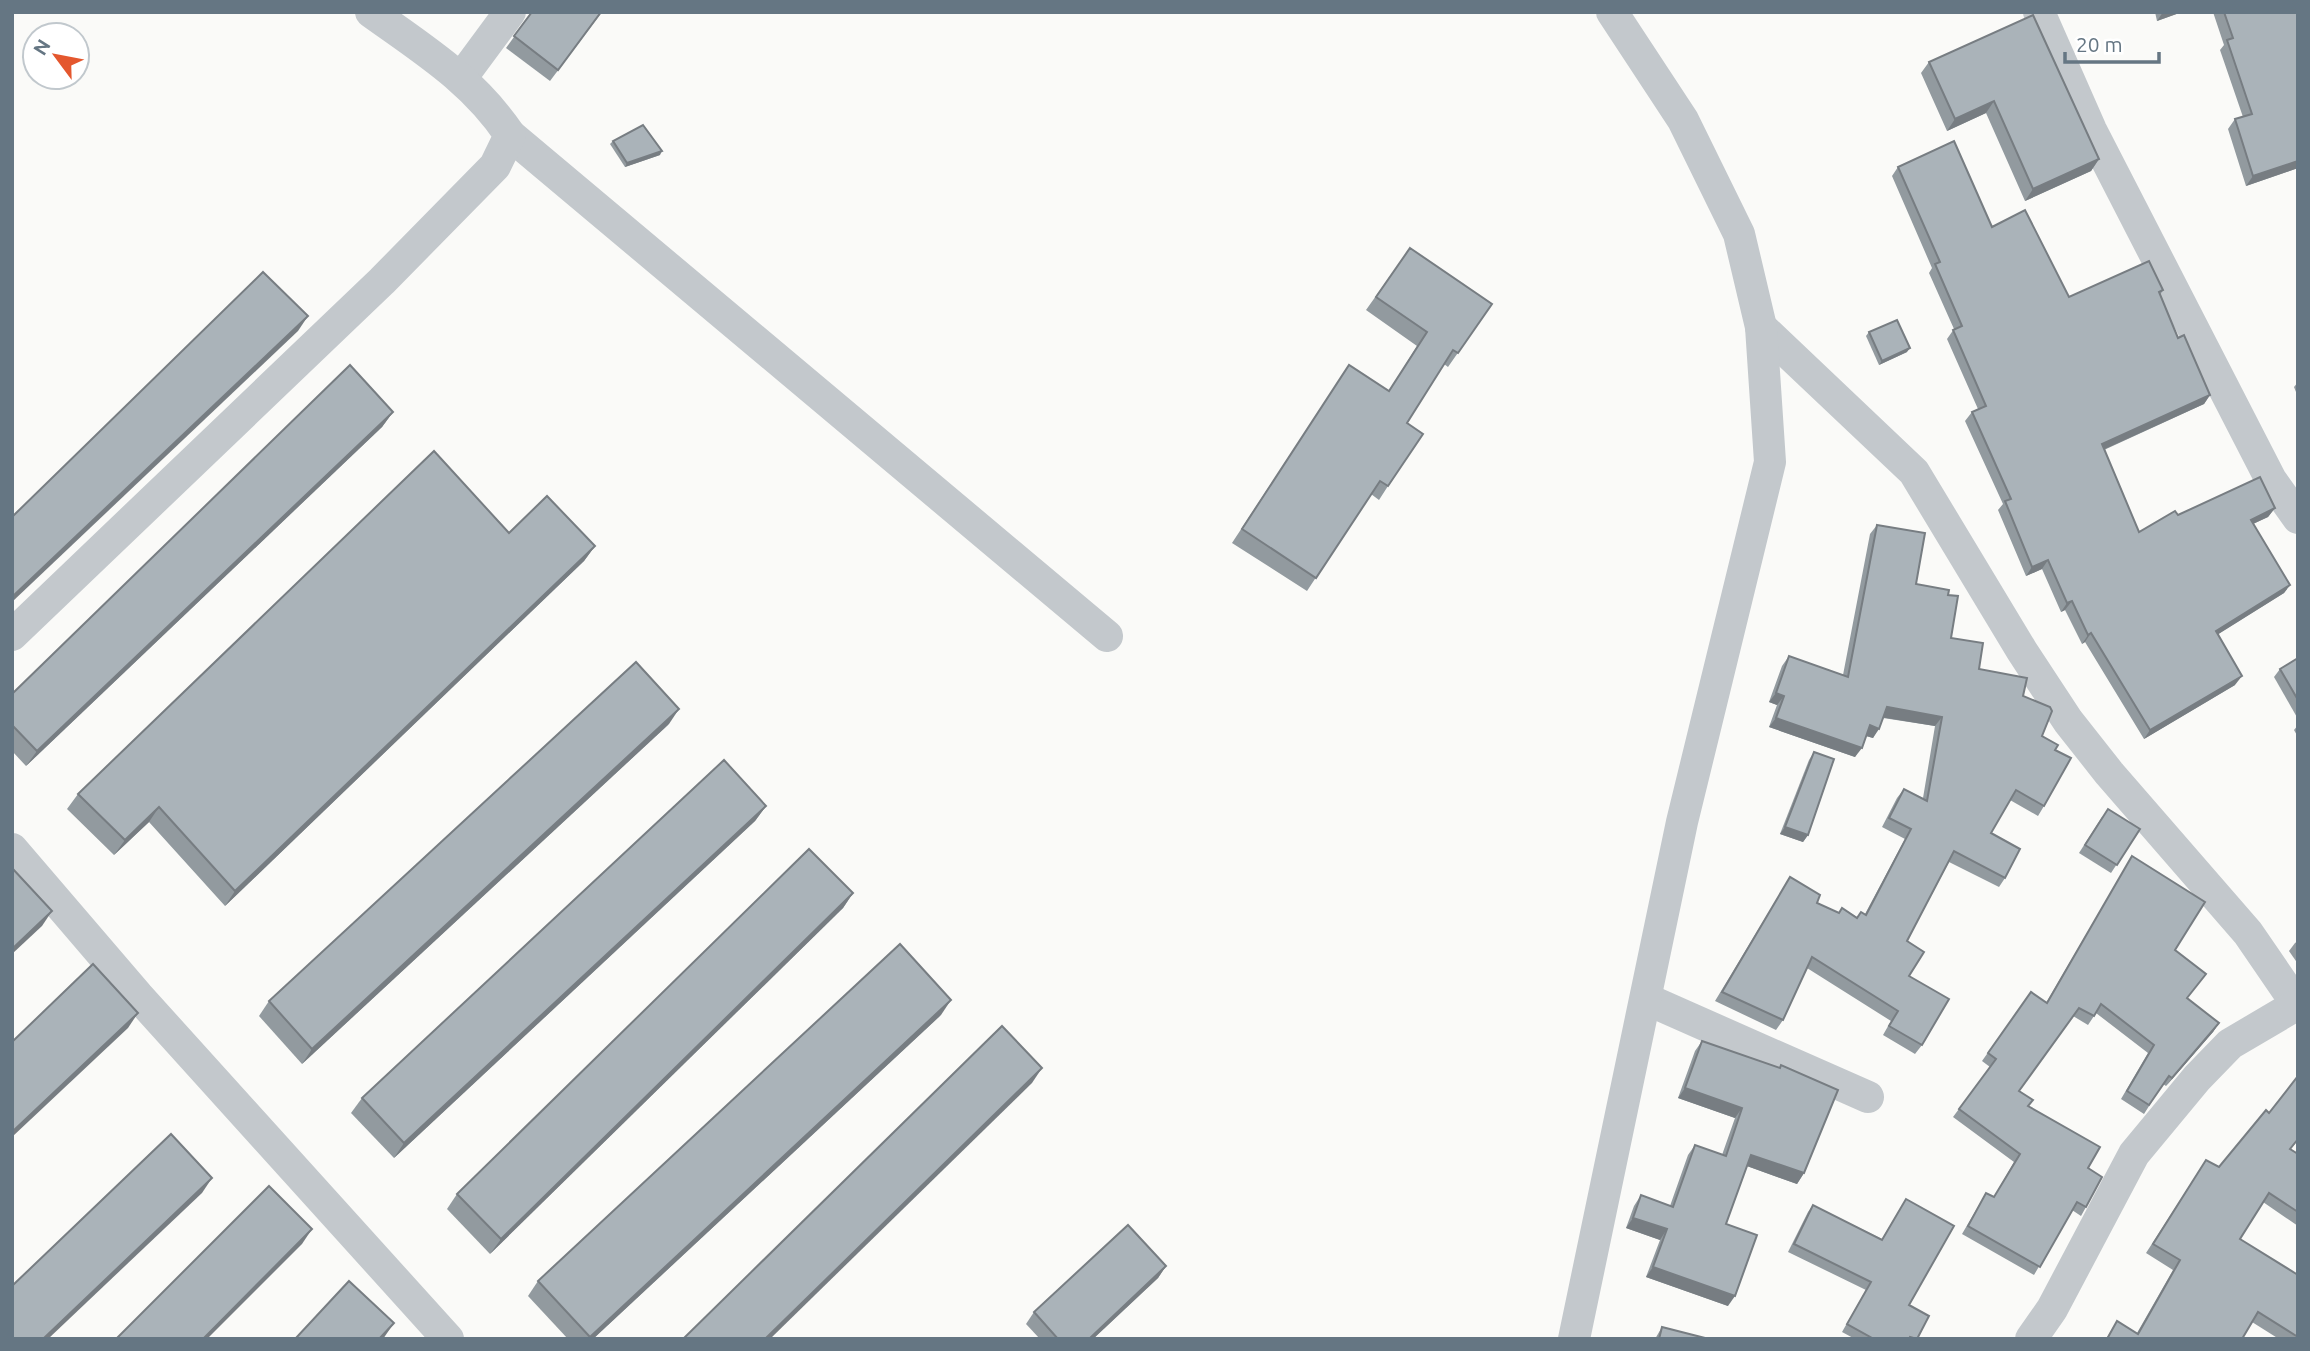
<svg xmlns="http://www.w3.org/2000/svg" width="2310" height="1351" viewBox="0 0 2310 1351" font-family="Ubuntu,sans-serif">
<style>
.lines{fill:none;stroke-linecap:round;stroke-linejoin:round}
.minor{stroke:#c3c8cc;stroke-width:32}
.wall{fill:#929a9f}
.shaded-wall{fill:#777d82}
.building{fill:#aab3b9;stroke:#777d82;stroke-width:2}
</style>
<rect width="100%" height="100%" fill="#fafaf8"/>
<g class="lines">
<g class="minor">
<polyline points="2039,12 2091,130 2271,480 2298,518"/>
<polyline points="462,77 510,12"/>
<polyline points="510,135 1107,636"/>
<polyline points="1761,327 1914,472 2022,651 2068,721 2109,773 2248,933 2298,1006"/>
<path d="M 12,635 L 382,281 L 495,166 L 510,135 C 473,80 424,50 371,12"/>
<polyline points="12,849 138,996 448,1339"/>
<polyline points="1646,999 1868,1097"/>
<polyline points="1574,1339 1682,822 1770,462 1761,327 1739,234 1683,120 1612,12"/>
<polyline points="2031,1339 2052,1309 2134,1154 2197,1078 2230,1044 2298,1004"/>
</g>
</g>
<g class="wall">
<polygon points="532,12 602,12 550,81 506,48"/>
<polygon points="2155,12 2182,12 2157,21"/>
<polygon points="2213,12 2298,12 2298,168 2246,186 2228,129 2235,119 2243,117 2220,50 2224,45"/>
<polygon points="1929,62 2099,159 2091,171 2025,201 1986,113 1947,131 1921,73"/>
<polygon points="613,141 660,155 625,167 610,144"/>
<polygon points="1898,167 1992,227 2069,297 2163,290 2160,295 2178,338 2210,395 2204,404 2104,450 2139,532 2178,515 2275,508 2268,517 2253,524 2290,585 2284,593 2218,634 2235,685 2144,739 2085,642 2082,644 2065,610 2061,612 2042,569 2026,576 1998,510 2003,504 1965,421 1972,412 1978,409 1947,339 1954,329 1929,273 1932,268 1892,176"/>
<polygon points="1410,248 1492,304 1448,367 1444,364 1407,423 1388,486 1379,500 1371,494 1307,591 1232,543 1349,365 1389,391 1417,346 1366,310"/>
<polygon points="1869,332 1907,352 1879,365 1866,336"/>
<polygon points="2298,382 2298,397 2294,387"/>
<polygon points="393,412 382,427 26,766 12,751 12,694"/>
<polygon points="1877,525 1916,584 1948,595 1951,638 1979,669 2023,696 2042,736 2055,750 2044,806 2038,816 2010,800 1991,833 2005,878 1999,887 1949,862 1907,941 1909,976 1922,1045 1915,1054 1883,1035 1891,1021 1807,968 1783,1020 1776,1030 1715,1001 1790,877 1817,903 1839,913 1842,908 1857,917 1865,914 1905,839 1882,827 1897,798 1904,789 1923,798 1935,726 1883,718 1873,738 1866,736 1855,757 1769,727 1777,705 1769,702 1782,666 1789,656 1843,675 1870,534"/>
<polygon points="509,533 595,546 584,561 225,906 149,822 114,855 67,809 78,794"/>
<polygon points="2298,658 2298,719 2274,677 2280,669"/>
<polygon points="669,724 302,1064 259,1016 269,1001"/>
<polygon points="2298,725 2298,737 2294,730"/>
<polygon points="1814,752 1808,835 1803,842 1780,834 1809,760"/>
<polygon points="766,806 755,821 394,1158 351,1113 362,1098"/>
<polygon points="2102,817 2140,829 2111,873 2079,853"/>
<polygon points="2132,856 2175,950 2187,999 2219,1023 2213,1032 2166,1086 2163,1084 2144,1114 2121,1099 2148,1053 2096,1013 2088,1025 2073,1016 2019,1091 2028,1106 2088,1168 2086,1207 2081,1216 2072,1210 2034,1275 1962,1234 1986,1193 1994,1197 2014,1162 1953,1117 1990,1067 1982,1061 2031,992 2046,1003"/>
<polygon points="853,893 843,908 490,1254 447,1209 457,1194"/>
<polygon points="2298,941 2298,964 2289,951 2295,943"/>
<polygon points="941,1015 593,1339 568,1339 528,1296 538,1281"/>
<polygon points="1702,1041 1779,1068 1781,1065 1804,1173 1797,1184 1747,1166 1726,1224 1728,1306 1646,1277 1660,1240 1626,1228 1634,1206 1641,1195 1670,1206 1688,1155 1695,1145 1722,1155 1735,1118 1678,1098 1695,1051"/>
<polygon points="2298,1140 2291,1149 2298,1154 2298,1226 2263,1202 2240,1239 2298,1275 2298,1339 2279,1339 2252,1322 2242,1339 2106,1339 2117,1321 2137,1333 2173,1270 2146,1253 2206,1160 2219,1167"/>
<polygon points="1906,1199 1909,1305 1917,1339 1855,1339 1842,1332 1866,1290 1788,1252 1808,1212 1813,1205 1882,1239"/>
<polygon points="1166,1266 1158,1278 1093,1339 1040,1339 1026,1324 1034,1312"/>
<polygon points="1662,1327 1709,1339 1655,1339"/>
</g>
<g class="shaded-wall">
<polygon points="2163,12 2182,12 2157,21"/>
<polygon points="1994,101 1986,113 1947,131 1955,119"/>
<polygon points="662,151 660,155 625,167 627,163"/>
<polygon points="2099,159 2091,171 2025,201 2033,189"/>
<polygon points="2298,161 2298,168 2246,186 2253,176"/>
<polygon points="308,316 298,331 12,602 12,597"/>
<polygon points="1910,348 1907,352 1879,365 1882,361"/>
<polygon points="2210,395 2204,404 2096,453 2102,444"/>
<polygon points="393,412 382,427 26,766 37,751"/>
<polygon points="2275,508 2268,517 2244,528 2251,520"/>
<polygon points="595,546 584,561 225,906 235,891"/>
<polygon points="2048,560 2042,569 2026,576 2032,567"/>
<polygon points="2290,585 2284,593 2209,640 2216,631"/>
<polygon points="2072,601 2065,610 2061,612 2067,603"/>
<polygon points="2091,633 2085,642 2082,644 2088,635"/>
<polygon points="2242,676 2235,685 2144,739 2150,730"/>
<polygon points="1776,693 1784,696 1777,705 1769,702"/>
<polygon points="1887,707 1942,717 1935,726 1880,717"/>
<polygon points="679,709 669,724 302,1064 312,1049"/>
<polygon points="1776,718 1862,748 1855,757 1769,727"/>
<polygon points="1870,725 1879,729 1873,738 1863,735"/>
<polygon points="766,806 755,821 394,1158 404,1143"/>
<polygon points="159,807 149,822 114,855 125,840"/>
<polygon points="1785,827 1808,835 1803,842 1780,834"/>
<polygon points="853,893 843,908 490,1254 501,1239"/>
<polygon points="52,911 42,926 12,954 12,949"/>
<polygon points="951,1000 941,1015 593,1339 588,1339"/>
<polygon points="138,1013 128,1028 12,1137 12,1132"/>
<polygon points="2219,1023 2213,1032 2166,1086 2172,1078"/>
<polygon points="1042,1068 1032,1083 770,1339 765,1339"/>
<polygon points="1685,1088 1742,1108 1735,1118 1678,1098"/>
<polygon points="1751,1155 1804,1173 1797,1184 1744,1165"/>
<polygon points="212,1178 202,1193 48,1339 43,1339"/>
<polygon points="1633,1218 1667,1229 1660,1240 1626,1228"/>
<polygon points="312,1229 302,1244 207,1339 203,1339"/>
<polygon points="1166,1266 1158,1278 1093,1339 1089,1339"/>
<polygon points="1653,1267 1735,1296 1728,1306 1646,1277"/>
<polygon points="394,1323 383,1339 379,1339"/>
</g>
<g class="building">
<polygon points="532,12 601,12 558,70 514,36"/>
<polygon points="2224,12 2298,12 2298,161 2253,176 2235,119 2252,114 2227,40 2233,38"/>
<polygon points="2033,15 2099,159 2033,189 1994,101 1955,119 1929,62"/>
<polygon points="643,125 662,151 627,163 613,141"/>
<polygon points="1954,141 1992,227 2025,210 2069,297 2149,261 2163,290 2159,292 2178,338 2184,335 2210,395 2102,444 2139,532 2175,511 2178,515 2260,477 2275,508 2251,520 2290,585 2216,631 2242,676 2150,730 2091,633 2088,635 2072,601 2067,603 2048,560 2032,567 2005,501 2011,499 1972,412 1986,406 1953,330 1962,326 1935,264 1940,262 1898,167"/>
<polygon points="1410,248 1492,304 1458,353 1453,350 1407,423 1423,434 1388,486 1380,481 1316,578 1242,529 1349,365 1389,391 1427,332 1376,297"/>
<polygon points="263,272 308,316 12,597 12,517"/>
<polygon points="1897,320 1910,348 1882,361 1869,332"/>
<polygon points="350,365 393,412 37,751 12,725 12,694"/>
<polygon points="434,451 509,533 547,496 595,546 235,891 159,807 125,840 78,794"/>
<polygon points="1877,525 1925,533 1916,584 1949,590 1948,595 1958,596 1951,638 1983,643 1979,669 2027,678 2023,696 2050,707 2052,711 2042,736 2058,745 2055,750 2071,758 2044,806 2016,790 1991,833 2020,849 2005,878 1954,851 1907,941 1924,952 1909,976 1949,999 1922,1045 1889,1026 1898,1011 1812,957 1783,1020 1722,992 1790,877 1820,895 1817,903 1839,913 1842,908 1857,918 1861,912 1866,915 1911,829 1889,818 1904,789 1927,801 1942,717 1887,707 1879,729 1870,725 1862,748 1776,718 1784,696 1776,693 1789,656 1848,677"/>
<polygon points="2298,658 2298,700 2280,669"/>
<polygon points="636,662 679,709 312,1049 269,1001"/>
<polygon points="1814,752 1834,759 1808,835 1785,827"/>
<polygon points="724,760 766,806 404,1143 362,1098"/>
<polygon points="2108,809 2140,829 2117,865 2085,845"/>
<polygon points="809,849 853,893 501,1239 457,1194"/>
<polygon points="2132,856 2205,902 2175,950 2206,974 2187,998 2219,1023 2172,1078 2169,1076 2149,1105 2127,1091 2154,1045 2101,1004 2094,1016 2079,1008 2019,1091 2033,1100 2028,1106 2100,1147 2088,1168 2102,1177 2086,1207 2077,1202 2040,1267 1968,1226 1986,1193 1994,1197 2020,1154 1959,1109 1996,1059 1988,1053 2031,992 2047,1003"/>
<polygon points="12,868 52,911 12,949"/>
<polygon points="900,944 951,1000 590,1337 538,1281"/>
<polygon points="93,964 138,1013 12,1132 12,1042"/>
<polygon points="1002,1026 1042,1068 765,1339 683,1339"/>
<polygon points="1702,1041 1780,1068 1781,1065 1838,1090 1804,1173 1751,1155 1726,1224 1757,1235 1735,1296 1653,1267 1667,1229 1633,1218 1641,1195 1673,1207 1695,1145 1726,1156 1742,1108 1685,1088"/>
<polygon points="2298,1076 2298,1139 2290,1149 2298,1154 2298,1212 2269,1193 2240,1239 2298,1275 2298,1337 2258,1312 2242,1339 2107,1339 2117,1321 2138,1334 2180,1260 2153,1244 2206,1160 2219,1167 2266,1110 2269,1113"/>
<polygon points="171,1134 212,1178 43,1339 12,1339 12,1286"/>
<polygon points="269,1186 312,1229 203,1339 116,1339"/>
<polygon points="1906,1199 1954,1226 1909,1305 1929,1316 1917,1339 1910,1337 1909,1339 1874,1339 1847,1324 1871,1282 1794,1244 1813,1205 1882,1240"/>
<polygon points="1128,1225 1166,1266 1089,1339 1058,1339 1034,1312"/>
<polygon points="349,1281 394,1323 379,1339 295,1339"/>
<polygon points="1662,1327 1709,1339 1659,1339"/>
</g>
<rect width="2310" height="1351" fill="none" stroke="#657683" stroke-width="28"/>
<g transform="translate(56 56) rotate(302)"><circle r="33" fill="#ffffff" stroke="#c1c8cd" stroke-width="2"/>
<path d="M0-5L12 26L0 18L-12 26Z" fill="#e4572e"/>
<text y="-10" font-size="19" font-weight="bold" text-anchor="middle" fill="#657683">N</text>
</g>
<path d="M2065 52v10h94v-10" fill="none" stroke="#657683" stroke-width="3.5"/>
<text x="2076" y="52" font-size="21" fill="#657683" stroke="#ffffff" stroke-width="5" paint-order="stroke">20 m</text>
</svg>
